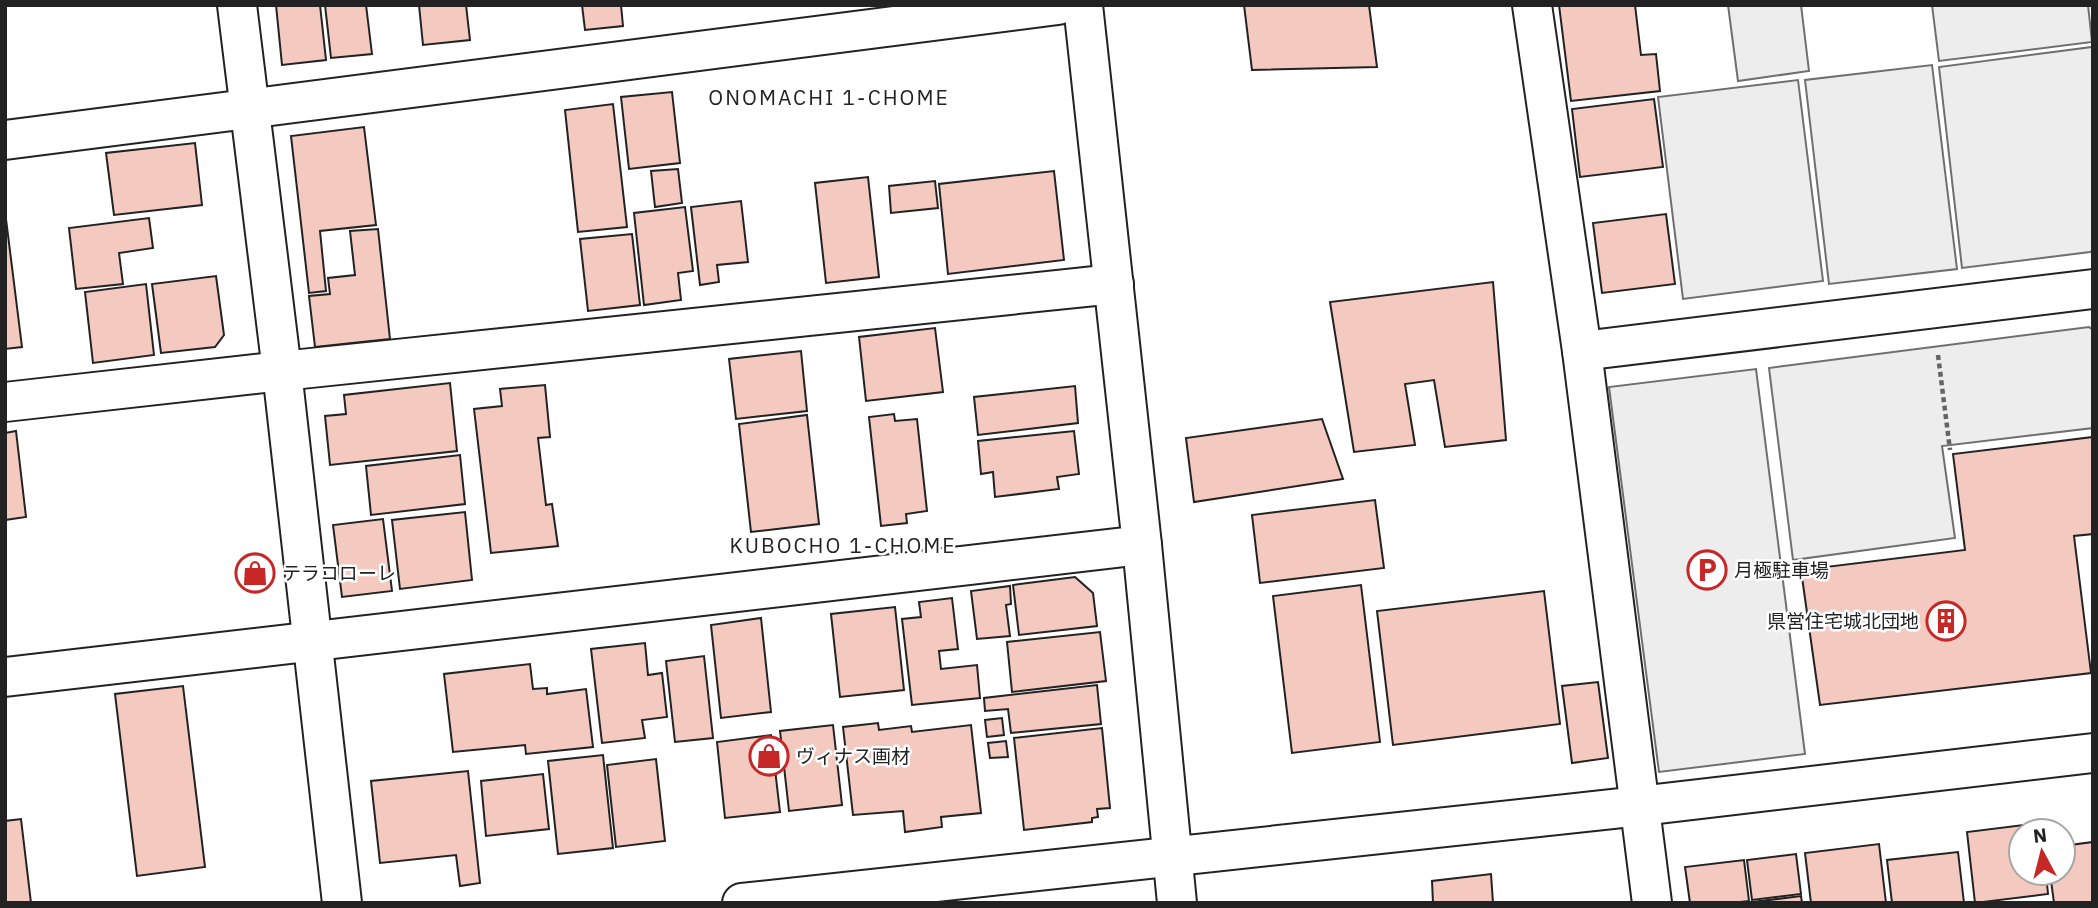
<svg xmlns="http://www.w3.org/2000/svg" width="2098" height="908" viewBox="0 0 2098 908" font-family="'IBM Plex Sans','Noto Sans JP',sans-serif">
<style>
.parking{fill:#ededed;stroke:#6f6f6f;stroke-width:2}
.building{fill:#f3c9c0;stroke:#222;stroke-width:2}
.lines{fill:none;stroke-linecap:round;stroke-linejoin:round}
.minor-casing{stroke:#222;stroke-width:42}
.path{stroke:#646464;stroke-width:4.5;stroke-dasharray:5 3.5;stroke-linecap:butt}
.minor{stroke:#fff;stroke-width:38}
.labels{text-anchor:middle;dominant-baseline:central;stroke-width:5;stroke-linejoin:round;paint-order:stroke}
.poi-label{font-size:19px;fill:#222;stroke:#fff;text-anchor:start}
.neighbourhood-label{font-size:21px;letter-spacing:2px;fill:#222;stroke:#fff}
</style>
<rect width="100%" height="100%" fill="#fff"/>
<g class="parking">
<polygon points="1728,5 1801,5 1809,71 1738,81"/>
<polygon points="1932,5 2088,5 2092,42 1939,61"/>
<polygon points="2092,47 2093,250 2090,252 1962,268 1939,67"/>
<polygon points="1932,65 1957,269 1829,284 1805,80"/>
<polygon points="1798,80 1823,281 1683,299 1658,97"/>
<polygon points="2089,327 2093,330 2093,428 1942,446 1955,538 1793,560 1769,368"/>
<polygon points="1756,369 1805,754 1659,772 1609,387"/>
</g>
<g class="building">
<polygon points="276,5 320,5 326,60 282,65"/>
<polygon points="325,5 366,5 372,54 331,58"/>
<polygon points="419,5 466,5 470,40 423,45"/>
<polygon points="582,5 621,5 623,26 585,30"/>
<polygon points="1244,5 1369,5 1377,67 1252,70"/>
<polygon points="1559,5 1635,5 1641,55 1656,54 1660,91 1571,101"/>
<polygon points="672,92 680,163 629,169 621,97"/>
<polygon points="1654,99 1663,167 1580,177 1572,109"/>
<polygon points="613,104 627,227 578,232 565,110"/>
<polygon points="364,127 376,225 320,231 326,291 309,293 291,136"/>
<polygon points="195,143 202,205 114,215 106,153"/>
<polygon points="678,169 682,203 655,207 651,171"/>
<polygon points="1054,171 1064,260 948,274 939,184"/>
<polygon points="868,177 879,277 826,283 815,183"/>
<polygon points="935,181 938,208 891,213 889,186"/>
<polygon points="741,201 748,262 717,265 719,282 700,285 691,207"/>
<polygon points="685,207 693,271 678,273 681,300 644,305 634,213"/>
<polygon points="5,211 22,347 5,349"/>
<polygon points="1666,214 1675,284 1602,293 1593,223"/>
<polygon points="149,218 153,248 119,253 123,284 76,289 69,228"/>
<polygon points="378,229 390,339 315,347 309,296 330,294 328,278 355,275 350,231"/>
<polygon points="632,234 640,305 588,311 580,239"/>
<polygon points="216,276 224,335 215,347 161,353 152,284"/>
<polygon points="1493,282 1506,440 1445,447 1434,380 1405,384 1415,445 1354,452 1330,302"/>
<polygon points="146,284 154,355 93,363 85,292"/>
<polygon points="935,328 943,392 866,401 859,337"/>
<polygon points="801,351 807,411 736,419 729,359"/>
<polygon points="450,383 457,451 330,465 325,416 346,414 344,395"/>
<polygon points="545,385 550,437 538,438 546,505 552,504 558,546 491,553 474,409 502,406 500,389"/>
<polygon points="1075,386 1078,423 978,435 974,397"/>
<polygon points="894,414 895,421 917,419 927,511 906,514 907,523 881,526 869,417"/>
<polygon points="807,415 819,524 751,532 739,424"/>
<polygon points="1322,419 1343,479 1194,502 1186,438"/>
<polygon points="16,431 26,517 5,520 5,433"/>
<polygon points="1074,431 1079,474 1057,477 1059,489 995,497 993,472 981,474 978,441"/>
<polygon points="2093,437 2093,534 2074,536 2091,673 1820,705 1801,570 1965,550 1953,454"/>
<polygon points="460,455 465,504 371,515 366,466"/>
<polygon points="1375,500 1384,568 1260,583 1252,515"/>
<polygon points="465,512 472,580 400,589 392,520"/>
<polygon points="383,519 392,591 342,597 333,525"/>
<polygon points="1075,577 1093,593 1097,626 1019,635 1013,585"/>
<polygon points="1361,585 1380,742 1292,753 1273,596"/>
<polygon points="1010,586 1011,604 1006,605 1010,636 977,639 971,591"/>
<polygon points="1544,591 1560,724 1393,745 1377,611"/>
<polygon points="952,598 958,649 939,651 941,669 977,665 980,698 912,705 902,619 921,617 919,602"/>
<polygon points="895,607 904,690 840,697 831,614"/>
<polygon points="761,618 771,712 721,718 711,625"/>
<polygon points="1100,632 1106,681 1012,692 1007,642"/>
<polygon points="645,643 648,675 662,673 667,717 642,720 645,738 602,743 591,649"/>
<polygon points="704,656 713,738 675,742 666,661"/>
<polygon points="530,664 533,689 547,688 547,694 586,689 593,747 526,754 525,745 453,752 444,674"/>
<polygon points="1598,682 1608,758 1572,763 1562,686"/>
<polygon points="1097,685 1101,724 1011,733 1008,709 985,711 984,698"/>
<polygon points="183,686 205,867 137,876 115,694"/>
<polygon points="1002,718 1004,735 987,737 985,720"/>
<polygon points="878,723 879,730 911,726 912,732 971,725 981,813 941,817 942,827 905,832 903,811 853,815 843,727"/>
<polygon points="833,725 842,805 789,811 780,731"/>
<polygon points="1102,728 1110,808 1097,809 1098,817 1092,818 1092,822 1024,830 1014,738"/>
<polygon points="771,735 780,812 725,818 717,742"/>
<polygon points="1006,741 1008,757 990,758 988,743"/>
<polygon points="603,755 613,848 558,854 548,761"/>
<polygon points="656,759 665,841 616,847 607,765"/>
<polygon points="468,771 480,883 460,886 456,855 380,863 371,781"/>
<polygon points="543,774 549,829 486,836 481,781"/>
<polygon points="21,819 31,903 5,903 5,821"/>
<polygon points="2040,823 2041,831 2021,831 2021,873 2046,873 2048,894 1975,903 1967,832"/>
<polygon points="2093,842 2093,903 2054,903 2050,873 2063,873 2063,846"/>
<polygon points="1879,844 1886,903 1811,903 1805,853"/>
<polygon points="1958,852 1964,903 1892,903 1887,860"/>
<polygon points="1796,854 1801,894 1752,900 1747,860"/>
<polygon points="1744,860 1749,901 1732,903 1690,903 1685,867"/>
<polygon points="1491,874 1493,903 1433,903 1432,881"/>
<polygon points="1801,896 1802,903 1753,903 1753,902"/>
</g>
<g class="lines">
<g class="minor-casing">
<g id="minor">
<polyline points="237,5 282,371 342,903"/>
<polyline points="1083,5 1142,545 1177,903"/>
<polyline points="1532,5 1582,351 1652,903"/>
<polyline points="5,140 1058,5"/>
<polyline points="1582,351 2093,289"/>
<polyline points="5,402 282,371 1114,284"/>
<polyline points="5,677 1142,545"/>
<polyline points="742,903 1640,806 2093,753"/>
</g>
</g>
<polyline class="path" points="1938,355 1950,450"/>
<use href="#minor" class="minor"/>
</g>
<defs>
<g id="parking-ring" transform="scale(2.0125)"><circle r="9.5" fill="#fff" stroke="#c62828" stroke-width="1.5"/><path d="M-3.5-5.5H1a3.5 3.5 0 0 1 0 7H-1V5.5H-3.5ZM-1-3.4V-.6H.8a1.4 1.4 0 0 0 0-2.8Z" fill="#c62828"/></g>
<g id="shop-ring" transform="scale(2.0125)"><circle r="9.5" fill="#fff" stroke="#c62828" stroke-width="1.5"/><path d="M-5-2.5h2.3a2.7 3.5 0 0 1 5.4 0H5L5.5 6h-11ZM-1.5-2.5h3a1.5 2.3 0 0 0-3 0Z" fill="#c62828"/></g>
<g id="building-ring" transform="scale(2.0125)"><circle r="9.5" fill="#fff" stroke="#c62828" stroke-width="1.5"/><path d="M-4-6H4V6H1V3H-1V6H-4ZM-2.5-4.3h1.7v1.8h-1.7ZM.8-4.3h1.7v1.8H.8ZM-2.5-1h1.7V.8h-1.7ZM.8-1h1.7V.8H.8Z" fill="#c62828"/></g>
</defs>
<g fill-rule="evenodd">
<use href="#parking-ring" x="1707" y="570"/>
<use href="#shop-ring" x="255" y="573"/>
<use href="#building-ring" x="1946" y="621"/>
<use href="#shop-ring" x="769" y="756"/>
</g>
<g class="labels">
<g class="poi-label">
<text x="1734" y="570">月極駐車場</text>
<text x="282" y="573">テラコローレ</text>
<text x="1919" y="621" text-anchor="end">県営住宅城北団地</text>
<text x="796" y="756">ヴィナス画材</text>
</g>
<g class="neighbourhood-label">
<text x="829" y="97">ONOMACHI 1-CHOME</text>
<text x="843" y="545">KUBOCHO 1-CHOME</text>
</g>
</g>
<rect width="2098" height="908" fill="none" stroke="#222222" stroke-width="14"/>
<g transform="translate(2042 852) rotate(353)"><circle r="33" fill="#ffffff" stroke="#a7a7a7" stroke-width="2"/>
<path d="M0-5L12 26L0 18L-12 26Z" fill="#c62828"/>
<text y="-10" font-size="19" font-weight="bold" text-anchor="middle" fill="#222222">N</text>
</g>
</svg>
